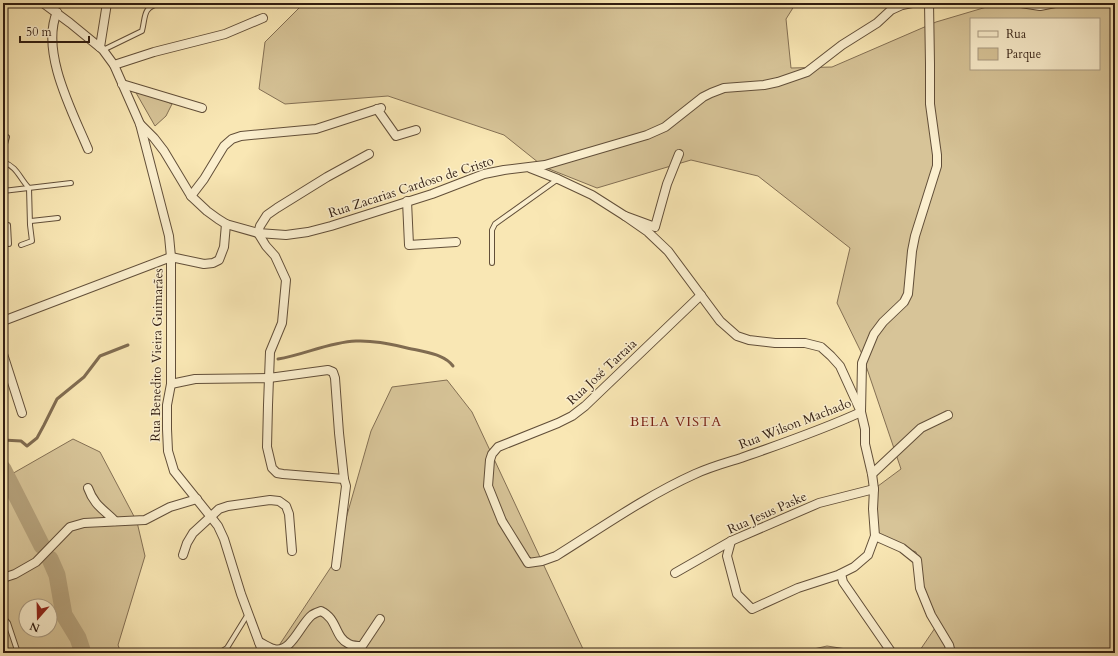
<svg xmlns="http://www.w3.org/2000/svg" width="1118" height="656" viewBox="0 0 1118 656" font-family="Cardo,serif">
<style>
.green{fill:#d7c498;stroke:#847054;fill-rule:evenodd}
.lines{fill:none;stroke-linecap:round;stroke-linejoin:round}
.stream{stroke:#806c51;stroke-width:3}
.river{stroke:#b5a27c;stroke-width:17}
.service-casing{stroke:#624f39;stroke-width:6}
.minor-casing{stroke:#624f39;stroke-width:10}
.service{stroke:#fbefce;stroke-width:4}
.minor{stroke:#fbefce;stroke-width:8}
.labels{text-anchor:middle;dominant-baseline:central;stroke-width:3;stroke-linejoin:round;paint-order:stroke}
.street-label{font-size:13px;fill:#301c10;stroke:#fbefce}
.neighbourhood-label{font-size:14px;letter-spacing:1px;fill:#7a1f14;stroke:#fbefce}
</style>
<rect width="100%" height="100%" fill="#f9e7b4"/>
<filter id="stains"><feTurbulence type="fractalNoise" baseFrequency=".005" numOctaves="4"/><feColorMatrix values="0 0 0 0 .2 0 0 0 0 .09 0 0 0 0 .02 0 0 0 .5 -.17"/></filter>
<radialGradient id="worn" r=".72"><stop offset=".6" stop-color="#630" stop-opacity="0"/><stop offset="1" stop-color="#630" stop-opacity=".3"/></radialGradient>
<g class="green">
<path d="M 304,3 L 796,3 L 786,19 L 791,68 L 832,67 L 936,22 L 1000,3 L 1115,3 L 1115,653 L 918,653 L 935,628 L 918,567 L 916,552 L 875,536 L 874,489 L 901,469 L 862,354 L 837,303 L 850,248 L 758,176 L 691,160 L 597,188 L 544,167 L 504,135 L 388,96 L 285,104 L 259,89 L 265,42 ZM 971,19 L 1099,19 L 1099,69 L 971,69 Z"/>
<polygon points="135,91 144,92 172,104 166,116 155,126"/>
<polygon points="447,380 472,412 583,649 587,653 274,653 333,564 371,431 392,387"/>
<path d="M 73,439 L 100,452 L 137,522 L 145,556 L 118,645 L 121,653 L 3,653 L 3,632 L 5,631 L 3,626 L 3,479 ZM 26,606 L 50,606 L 50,630 L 26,630 Z"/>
<polygon points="827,646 872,653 796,653"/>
</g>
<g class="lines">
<g class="stream">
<path d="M 278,359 C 304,355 329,342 356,341 C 377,340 397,346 417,350 C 429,353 445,355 453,366"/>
<polyline points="3,440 21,441 27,446 37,438 44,425 57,399 84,377 100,356 128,345"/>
</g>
<g class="river">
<polyline points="3,469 42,546"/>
<polyline points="50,559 57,575 64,615 78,638 83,653"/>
</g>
<g class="service-casing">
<g id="service">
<path d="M 103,50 L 142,31 C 146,16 142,8 160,3"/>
<polyline points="3,135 7,137 3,151"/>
<path d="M 3,162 C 18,167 19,178 29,188 L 30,225 L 32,241 L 21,245"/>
<polyline points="3,191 71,183"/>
<polyline points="31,221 58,218"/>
<polyline points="3,225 8,225 9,244"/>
<polyline points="492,263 492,230 495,224 558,179"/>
<polyline points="3,617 8,623 18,653"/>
<polyline points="219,653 227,648 248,614"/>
</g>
</g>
<g class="minor-casing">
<g id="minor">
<polyline points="43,3 70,23 103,50 114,65 140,124 169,236 171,257 171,384 167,405 167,429 168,451 174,471 211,517 218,526 224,539 241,594 263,653"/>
<polyline points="1021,3 1040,6 1055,3"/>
<path d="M 57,12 C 40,52 73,113 88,149"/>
<polyline points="100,47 107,3"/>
<polyline points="114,65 154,52 225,34 263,18"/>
<polyline points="122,84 202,108"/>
<polyline points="377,109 396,136 416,130"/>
<polyline points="140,124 154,138 164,151 191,196 207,211 218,219 226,224 258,233 286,235 308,232 331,226 432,194 484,174 504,170 545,165 647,135 665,127 703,97 711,93 724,88 764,85 778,82 807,72 842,45 877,23 891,10 902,5 912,3"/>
<polyline points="530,168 558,179 592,195 625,216 655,227 667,184 679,154"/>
<polyline points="191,196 204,179 224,146 232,139 241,136 316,129 381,108"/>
<polyline points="407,201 409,245 456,242"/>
<polyline points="625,216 648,232 668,251 720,321 737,336 749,340 775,343 805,343 821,347 831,356 840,366 861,412 865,429 865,444 872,474 874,489 873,509 875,536 868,555 854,567 838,575 798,588 752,609 737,594 727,556 731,541"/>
<path d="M 701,295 L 585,406 L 572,416 L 558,423 L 498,447 L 492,454 L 490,460 L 488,486 L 502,521 L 528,563 L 542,561 L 556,556 C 601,528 646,496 695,474 C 710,467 725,463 741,458 C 781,444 822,430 861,412 L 862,363 L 874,334 L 883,322 L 904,302 L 908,294 L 912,251 L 915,236 L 937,166 L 937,155 L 930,104 L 930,64 L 929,3"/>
<polyline points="3,321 171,257 204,264 213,263 219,260 224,247 226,224"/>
<polyline points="3,354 22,413"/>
<polyline points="171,384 195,379 269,378 268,405 267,447 272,468 277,473 283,474 344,479"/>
<polyline points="872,474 921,428 948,415"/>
<path d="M 88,488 C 94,505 103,509 115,521"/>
<polyline points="875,536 902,548 917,560 920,588 931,615 949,645 951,653"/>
<polyline points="183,555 187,543 193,533 219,509 228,506 270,500 279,501 286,506 289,514 292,551"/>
<polyline points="336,566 346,486 344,479 339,433 335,378 333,372 328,370 269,378 270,352 282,323 286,280 275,256 266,246 258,233 260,226 267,215 277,208 327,177 369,154"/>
<polyline points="675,573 731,541 819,503 874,489"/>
<polyline points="841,574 843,582 892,653"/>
<polyline points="3,578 15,574 36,562 70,527 84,523 145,520 170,507 197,499"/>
<path d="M 259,642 C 264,644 269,648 274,649 C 291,654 301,623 312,615 C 315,613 318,612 321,611 C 338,619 334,637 349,644 C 353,646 358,646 362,646 L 380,619"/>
</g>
</g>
<use href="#service" class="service"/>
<use href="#minor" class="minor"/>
</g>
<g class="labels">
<g class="street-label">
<text transform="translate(411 187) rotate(-18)">Rua Zacarias Cardoso de Cristo</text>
<text transform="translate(157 355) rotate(-89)">Rua Benedito Vieira Guimarães</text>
<text transform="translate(602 372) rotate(-43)">Rua José Tartaia</text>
<text transform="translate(795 424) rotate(-21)">Rua Wilson Machado</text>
<text transform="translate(767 513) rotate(-24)">Rua Jesus Paske</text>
</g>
<g class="neighbourhood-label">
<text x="676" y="421">BELA VISTA</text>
</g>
</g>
<rect width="1118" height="656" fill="none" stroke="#f9e7b4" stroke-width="16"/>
<rect x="4" y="4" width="1110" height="648" fill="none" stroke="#301c10" stroke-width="2"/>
<rect x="8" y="8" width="1102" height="640" fill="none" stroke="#301c10"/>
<rect x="970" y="18" width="130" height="52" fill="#fbefce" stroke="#aa9b82"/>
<rect x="978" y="31" width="20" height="6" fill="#fbefce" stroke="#aa9b82"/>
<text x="1006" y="38" font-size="12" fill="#301c10">Rua</text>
<rect x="978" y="48" width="20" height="12" fill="#d7c498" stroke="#aa9b82"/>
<text x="1006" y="58" font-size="12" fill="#301c10">Parque</text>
<g transform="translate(38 618) rotate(200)"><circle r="19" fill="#fbefce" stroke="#aa9b82"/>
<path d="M0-3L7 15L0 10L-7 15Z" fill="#8f2418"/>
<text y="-6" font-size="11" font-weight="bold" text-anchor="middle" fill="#301c10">N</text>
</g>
<path d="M20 36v6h69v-6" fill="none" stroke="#301c10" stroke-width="2"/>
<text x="26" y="36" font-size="12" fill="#301c10" stroke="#fbefce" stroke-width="3" paint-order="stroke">50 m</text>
<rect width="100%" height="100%" filter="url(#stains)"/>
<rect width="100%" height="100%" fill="url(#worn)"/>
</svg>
